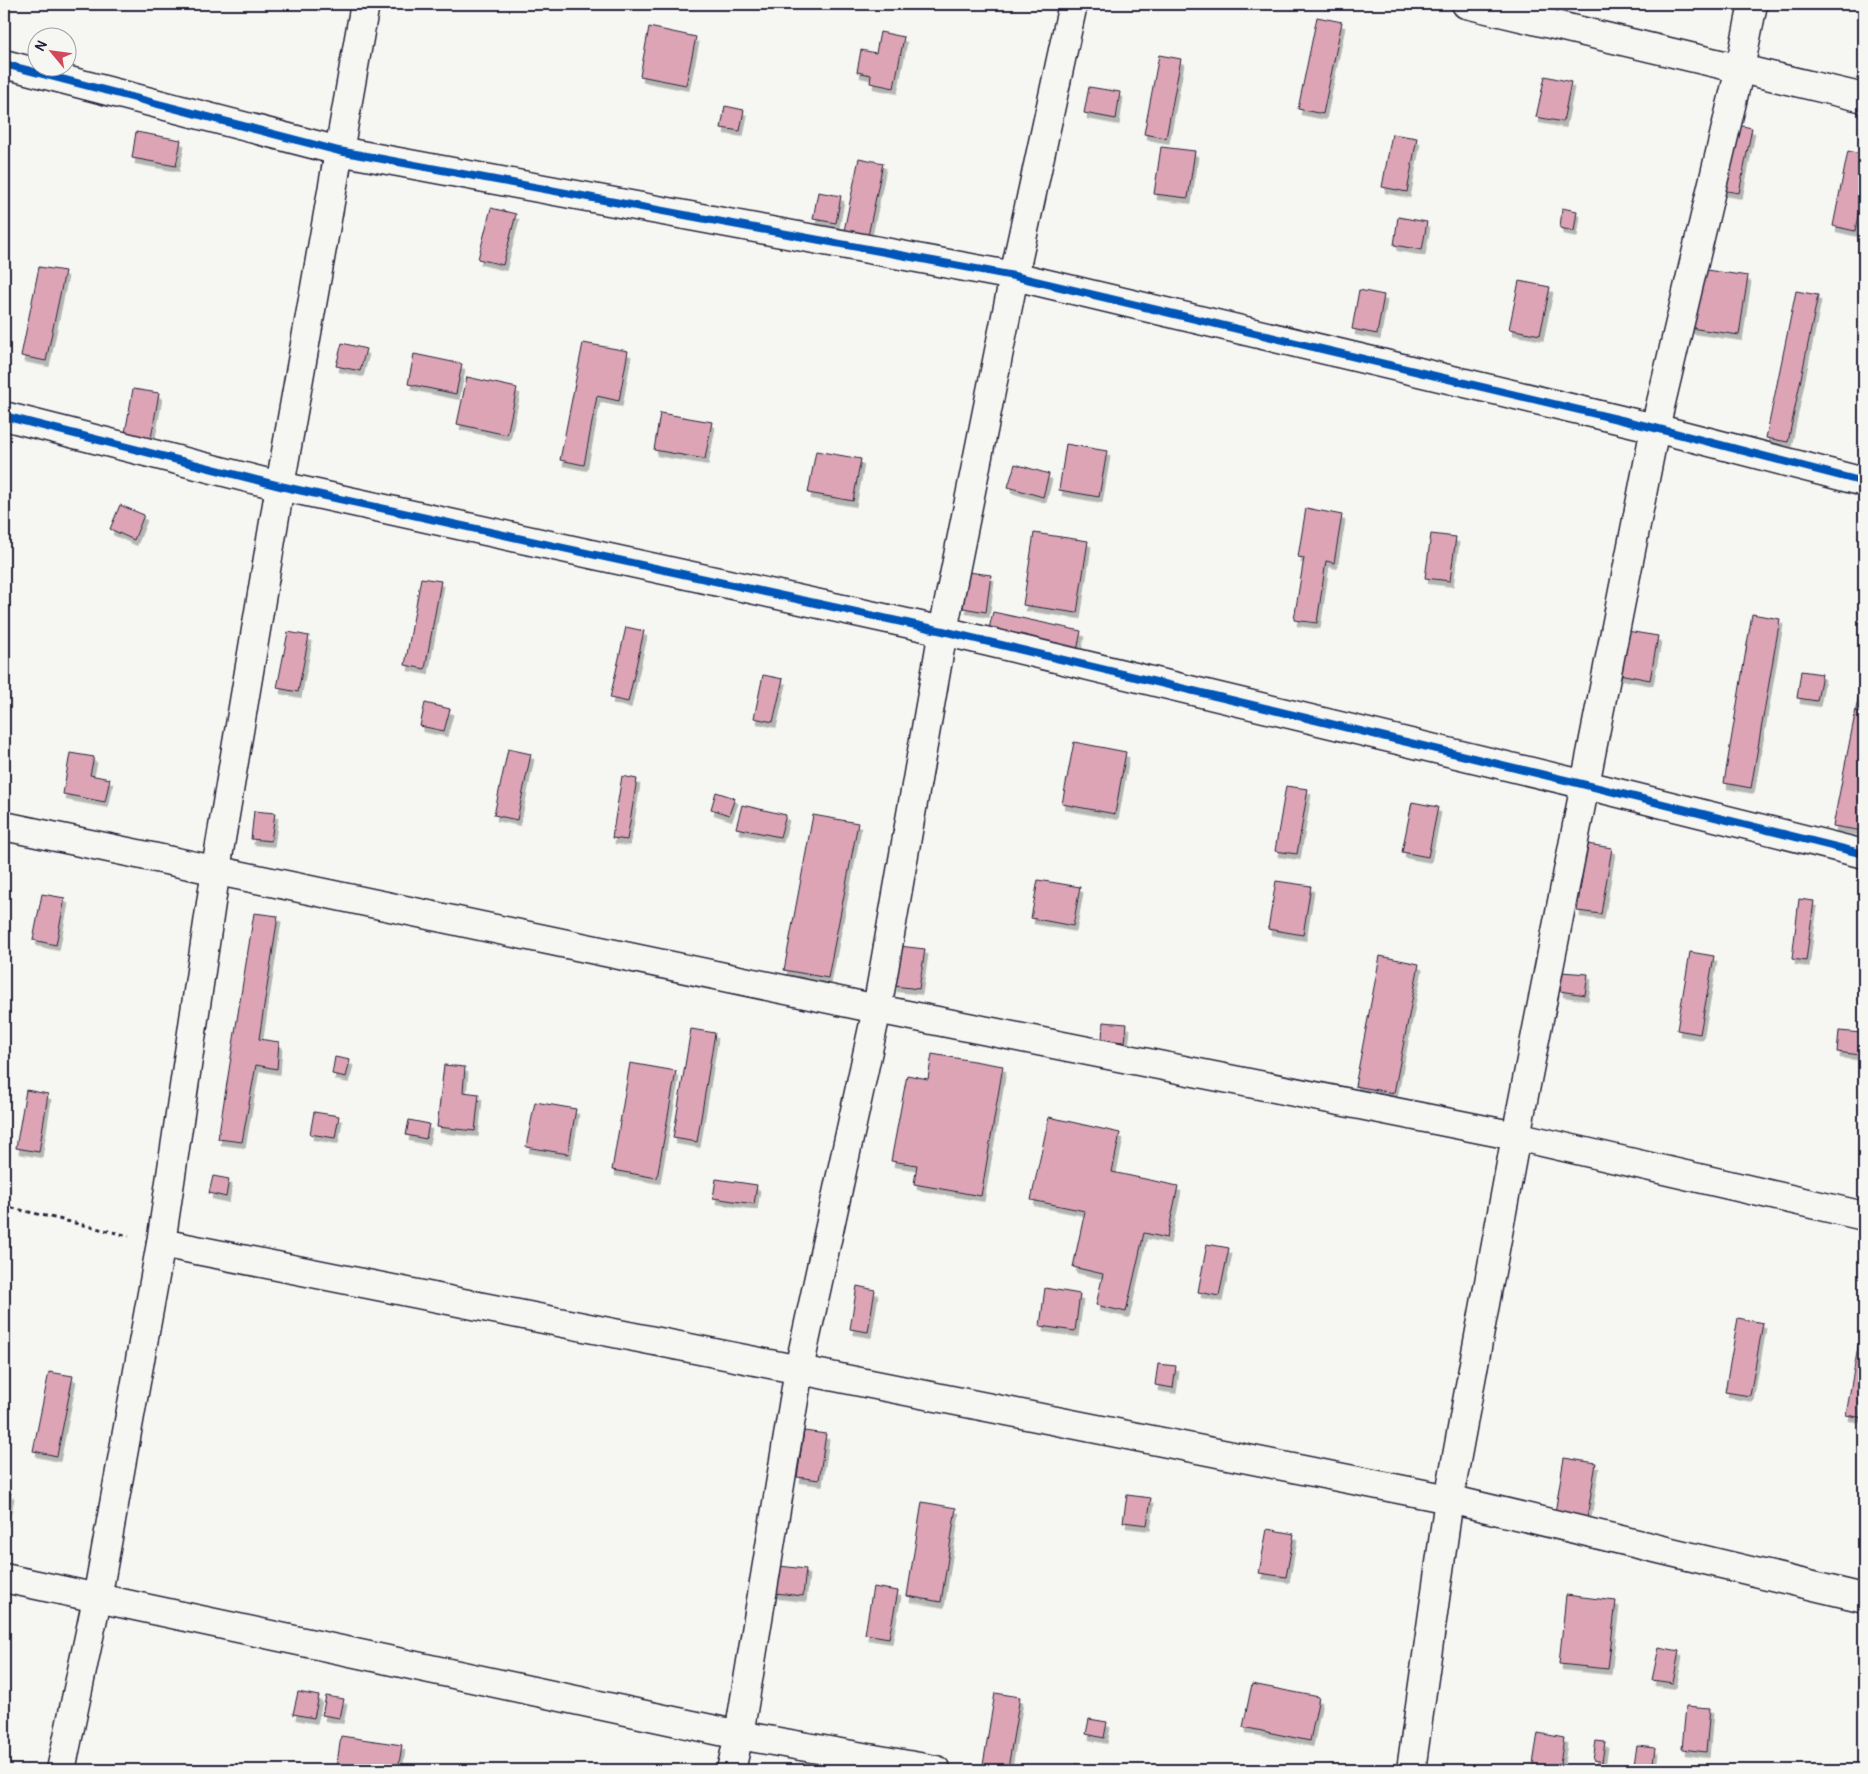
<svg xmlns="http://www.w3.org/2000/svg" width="1868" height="1774" viewBox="0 0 1868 1774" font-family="Pangolin,sans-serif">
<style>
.building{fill:#dca4b5;stroke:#22223b;filter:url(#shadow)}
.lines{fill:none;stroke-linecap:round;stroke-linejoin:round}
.minor-casing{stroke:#22223b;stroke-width:31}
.path{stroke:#22223b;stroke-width:3;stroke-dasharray:4 4;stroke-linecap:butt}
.minor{stroke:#f6f6f2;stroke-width:28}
.cycleway-casing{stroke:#f6f6f2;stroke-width:11}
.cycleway{stroke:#0057b8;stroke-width:8}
</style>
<defs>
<filter id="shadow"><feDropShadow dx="3" dy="5.5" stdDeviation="0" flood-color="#0004"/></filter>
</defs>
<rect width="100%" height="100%" fill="#f6f6f2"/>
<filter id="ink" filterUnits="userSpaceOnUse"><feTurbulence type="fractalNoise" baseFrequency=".02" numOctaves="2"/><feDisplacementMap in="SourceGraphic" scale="10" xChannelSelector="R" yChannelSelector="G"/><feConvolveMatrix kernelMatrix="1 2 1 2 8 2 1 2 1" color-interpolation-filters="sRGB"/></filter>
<g filter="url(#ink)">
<g class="building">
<polygon points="1317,17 1342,22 1323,114 1298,109"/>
<polygon points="649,27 696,37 686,85 640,76"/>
<polygon points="880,32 904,37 894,88 870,83 871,75 857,72 861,50 876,53"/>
<polygon points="1159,55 1181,59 1166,138 1144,134"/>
<polygon points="1545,76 1571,82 1563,122 1536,117"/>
<polygon points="1089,87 1120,92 1116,119 1084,113"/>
<polygon points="725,106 744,110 740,131 721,128"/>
<polygon points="1728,123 1752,128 1739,193 1715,189"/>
<polygon points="136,132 181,140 176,166 132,158"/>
<polygon points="1392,134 1417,138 1407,192 1382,187"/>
<polygon points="1161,147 1195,151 1188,198 1154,194"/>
<polygon points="1848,151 1864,155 1864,184 1855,231 1833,226"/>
<polygon points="859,158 883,163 868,236 844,231"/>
<polygon points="818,192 841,196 836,223 813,219"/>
<polygon points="491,208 516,214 503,265 478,259"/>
<polygon points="1562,208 1577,211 1574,231 1560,228"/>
<polygon points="1398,217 1427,222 1422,250 1394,245"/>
<polygon points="39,267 65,271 46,361 21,356"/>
<polygon points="1699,269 1748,276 1739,335 1690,328"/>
<polygon points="1519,281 1550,287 1540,335 1509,329"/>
<polygon points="1359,290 1384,295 1377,334 1352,329"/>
<polygon points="1796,291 1818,295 1788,442 1766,438"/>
<polygon points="342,343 366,349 360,371 336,366"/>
<polygon points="583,343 628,351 619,401 597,396 584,465 560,460"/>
<polygon points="414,354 462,364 456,394 408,384"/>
<polygon points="467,377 517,388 507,435 457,424"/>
<polygon points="133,389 159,393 150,444 124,439"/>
<polygon points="660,413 712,422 705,459 654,450"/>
<polygon points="1066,444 1107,451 1099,497 1059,490"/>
<polygon points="816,451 861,459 853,501 808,493"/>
<polygon points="1015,464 1049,474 1043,497 1008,487"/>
<polygon points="120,505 144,515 134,540 110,529"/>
<polygon points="1306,508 1342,515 1334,563 1326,561 1317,623 1294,620 1304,558 1298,557"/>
<polygon points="1034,533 1088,541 1077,613 1023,605"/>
<polygon points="1431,534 1456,537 1450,581 1425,578"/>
<polygon points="968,572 991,575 986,612 963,608"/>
<polygon points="421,578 441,581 425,669 405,665"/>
<polygon points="993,612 1081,631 1075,660 986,641"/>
<polygon points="1752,614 1780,619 1751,788 1724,783"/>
<polygon points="626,627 644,631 628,702 610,698"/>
<polygon points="1627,631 1658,636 1650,680 1619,674"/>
<polygon points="288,632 309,636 298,692 277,688"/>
<polygon points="1801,671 1822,674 1817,701 1797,698"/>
<polygon points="763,675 783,679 773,722 754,718"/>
<polygon points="1860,689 1864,690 1864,823 1863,831 1833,826"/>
<polygon points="425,703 450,709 444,731 420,726"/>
<polygon points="1074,742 1126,752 1115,814 1062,804"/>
<polygon points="508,749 531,754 517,820 494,815"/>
<polygon points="70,753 94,757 90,775 110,779 105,802 63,794"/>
<polygon points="622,776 637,779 627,840 612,838"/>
<polygon points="1286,786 1308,789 1297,854 1275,851"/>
<polygon points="716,792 735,798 729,815 711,809"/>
<polygon points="1412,802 1438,807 1428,857 1402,852"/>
<polygon points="742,805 786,815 780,837 736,828"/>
<polygon points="254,811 275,813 271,841 251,839"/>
<polygon points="813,815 858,823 828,978 784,970"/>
<polygon points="1587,844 1612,848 1601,914 1577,911"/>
<polygon points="1038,880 1080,887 1073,926 1031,918"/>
<polygon points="1276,881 1311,886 1303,935 1268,929"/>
<polygon points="42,894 65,898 56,945 33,940"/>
<polygon points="1799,899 1814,901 1806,961 1792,959"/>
<polygon points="254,913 278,916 259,1039 279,1042 277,1069 256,1065 242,1142 218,1139"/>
<polygon points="899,946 925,949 919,989 894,986"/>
<polygon points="1690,952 1714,956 1700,1034 1677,1030"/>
<polygon points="1380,956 1419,964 1394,1093 1355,1086"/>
<polygon points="1561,972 1588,974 1585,995 1560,991"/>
<polygon points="1103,1022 1127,1024 1125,1042 1102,1040"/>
<polygon points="691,1029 715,1033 697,1142 673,1138"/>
<polygon points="1839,1031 1862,1033 1860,1055 1837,1052"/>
<polygon points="932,1054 1003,1066 981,1196 914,1184 917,1165 891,1161 907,1075 928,1079"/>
<polygon points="335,1057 350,1060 346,1077 332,1074"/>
<polygon points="630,1063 676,1071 657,1178 612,1170"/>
<polygon points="444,1065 465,1067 463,1092 479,1094 475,1131 437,1127"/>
<polygon points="26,1090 48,1094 39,1152 16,1148"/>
<polygon points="535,1102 576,1109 568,1154 526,1147"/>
<polygon points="314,1112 339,1116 335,1138 310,1134"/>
<polygon points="1049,1117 1120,1133 1112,1172 1178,1186 1167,1238 1144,1233 1126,1312 1096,1305 1103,1274 1073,1267 1085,1211 1031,1200"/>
<polygon points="409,1120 429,1124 426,1139 406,1135"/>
<polygon points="213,1176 229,1179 226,1197 209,1193"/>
<polygon points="716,1179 757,1185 754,1204 713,1198"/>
<polygon points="1207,1244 1229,1248 1219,1296 1198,1292"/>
<polygon points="857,1286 875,1290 868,1332 850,1329"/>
<polygon points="1045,1288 1080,1294 1075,1331 1040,1326"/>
<polygon points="1864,1313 1864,1418 1846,1415"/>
<polygon points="1738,1318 1763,1323 1750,1396 1725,1392"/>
<polygon points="1158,1364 1176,1366 1173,1388 1155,1385"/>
<polygon points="49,1372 73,1376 57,1456 33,1451"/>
<polygon points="804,1431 826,1434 819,1480 797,1477"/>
<polygon points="1564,1458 1596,1463 1587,1518 1555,1513"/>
<polygon points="4,1491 11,1493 5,1521 4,1521"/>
<polygon points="1127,1495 1151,1498 1147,1525 1123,1522"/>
<polygon points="922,1502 956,1508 941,1602 907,1596"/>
<polygon points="1267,1529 1294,1534 1286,1577 1259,1573"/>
<polygon points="779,1566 806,1569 803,1596 775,1593"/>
<polygon points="873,1587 898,1591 889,1638 865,1634"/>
<polygon points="1566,1595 1616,1601 1608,1669 1559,1664"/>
<polygon points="1659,1647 1679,1651 1673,1683 1652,1680"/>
<polygon points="1252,1684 1319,1697 1310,1741 1243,1727"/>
<polygon points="298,1692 319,1696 314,1718 293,1714"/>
<polygon points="995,1693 1020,1697 1008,1768 983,1765"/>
<polygon points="326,1696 344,1699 340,1718 322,1715"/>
<polygon points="1686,1706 1710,1708 1706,1752 1682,1749"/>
<polygon points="1089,1719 1107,1722 1104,1738 1086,1734"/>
<polygon points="1538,1733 1564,1738 1559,1770 1532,1770"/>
<polygon points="341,1736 402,1745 398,1770 336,1770"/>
<polygon points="1596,1741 1605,1742 1602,1762 1593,1760"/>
<polygon points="1637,1746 1655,1748 1652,1770 1633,1770"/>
<polygon points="1075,1764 1094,1766 1093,1770 1074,1770"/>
</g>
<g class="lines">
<g class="minor-casing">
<g id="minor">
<polyline points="1466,4 1864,98"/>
<polyline points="4,64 339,151 1014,276 1655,428 1864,482"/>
<polyline points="4,416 280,486 943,631 1586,785 1864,854"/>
<polyline points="4,826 877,1009 1516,1136 1864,1216"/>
<polyline points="161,1243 1449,1499 1864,1598"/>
<polyline points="4,1578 739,1735 936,1770"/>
<polyline points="61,1770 97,1599 161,1243 216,869 280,486 365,4"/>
<polyline points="731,1770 739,1735 799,1369 877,1009 943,631 1014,276 1073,4"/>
<polyline points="1411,1770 1449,1499 1516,1136 1655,428 1740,68 1753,4"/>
</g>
</g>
<polyline class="path" points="4,1206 129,1236"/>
<use href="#minor" class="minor"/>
<g class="cycleway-casing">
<g id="cycleway">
<polyline points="4,64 339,151 1014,276 1655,428 1864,482"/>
<polyline points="4,416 280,486 943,631 1586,785 1864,854"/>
</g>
</g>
<use href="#cycleway" class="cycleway"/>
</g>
</g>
<rect width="1868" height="1774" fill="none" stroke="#f6f6f2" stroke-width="20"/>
<rect x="10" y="10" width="1848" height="1754" fill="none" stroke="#22223b" stroke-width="2" filter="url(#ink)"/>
<g transform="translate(52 52) rotate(299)"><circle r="24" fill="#f6f6f2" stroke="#a1a1a9"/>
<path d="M0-4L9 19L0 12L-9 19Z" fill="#d1495b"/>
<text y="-8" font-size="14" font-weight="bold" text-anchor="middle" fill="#22223b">N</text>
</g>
</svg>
